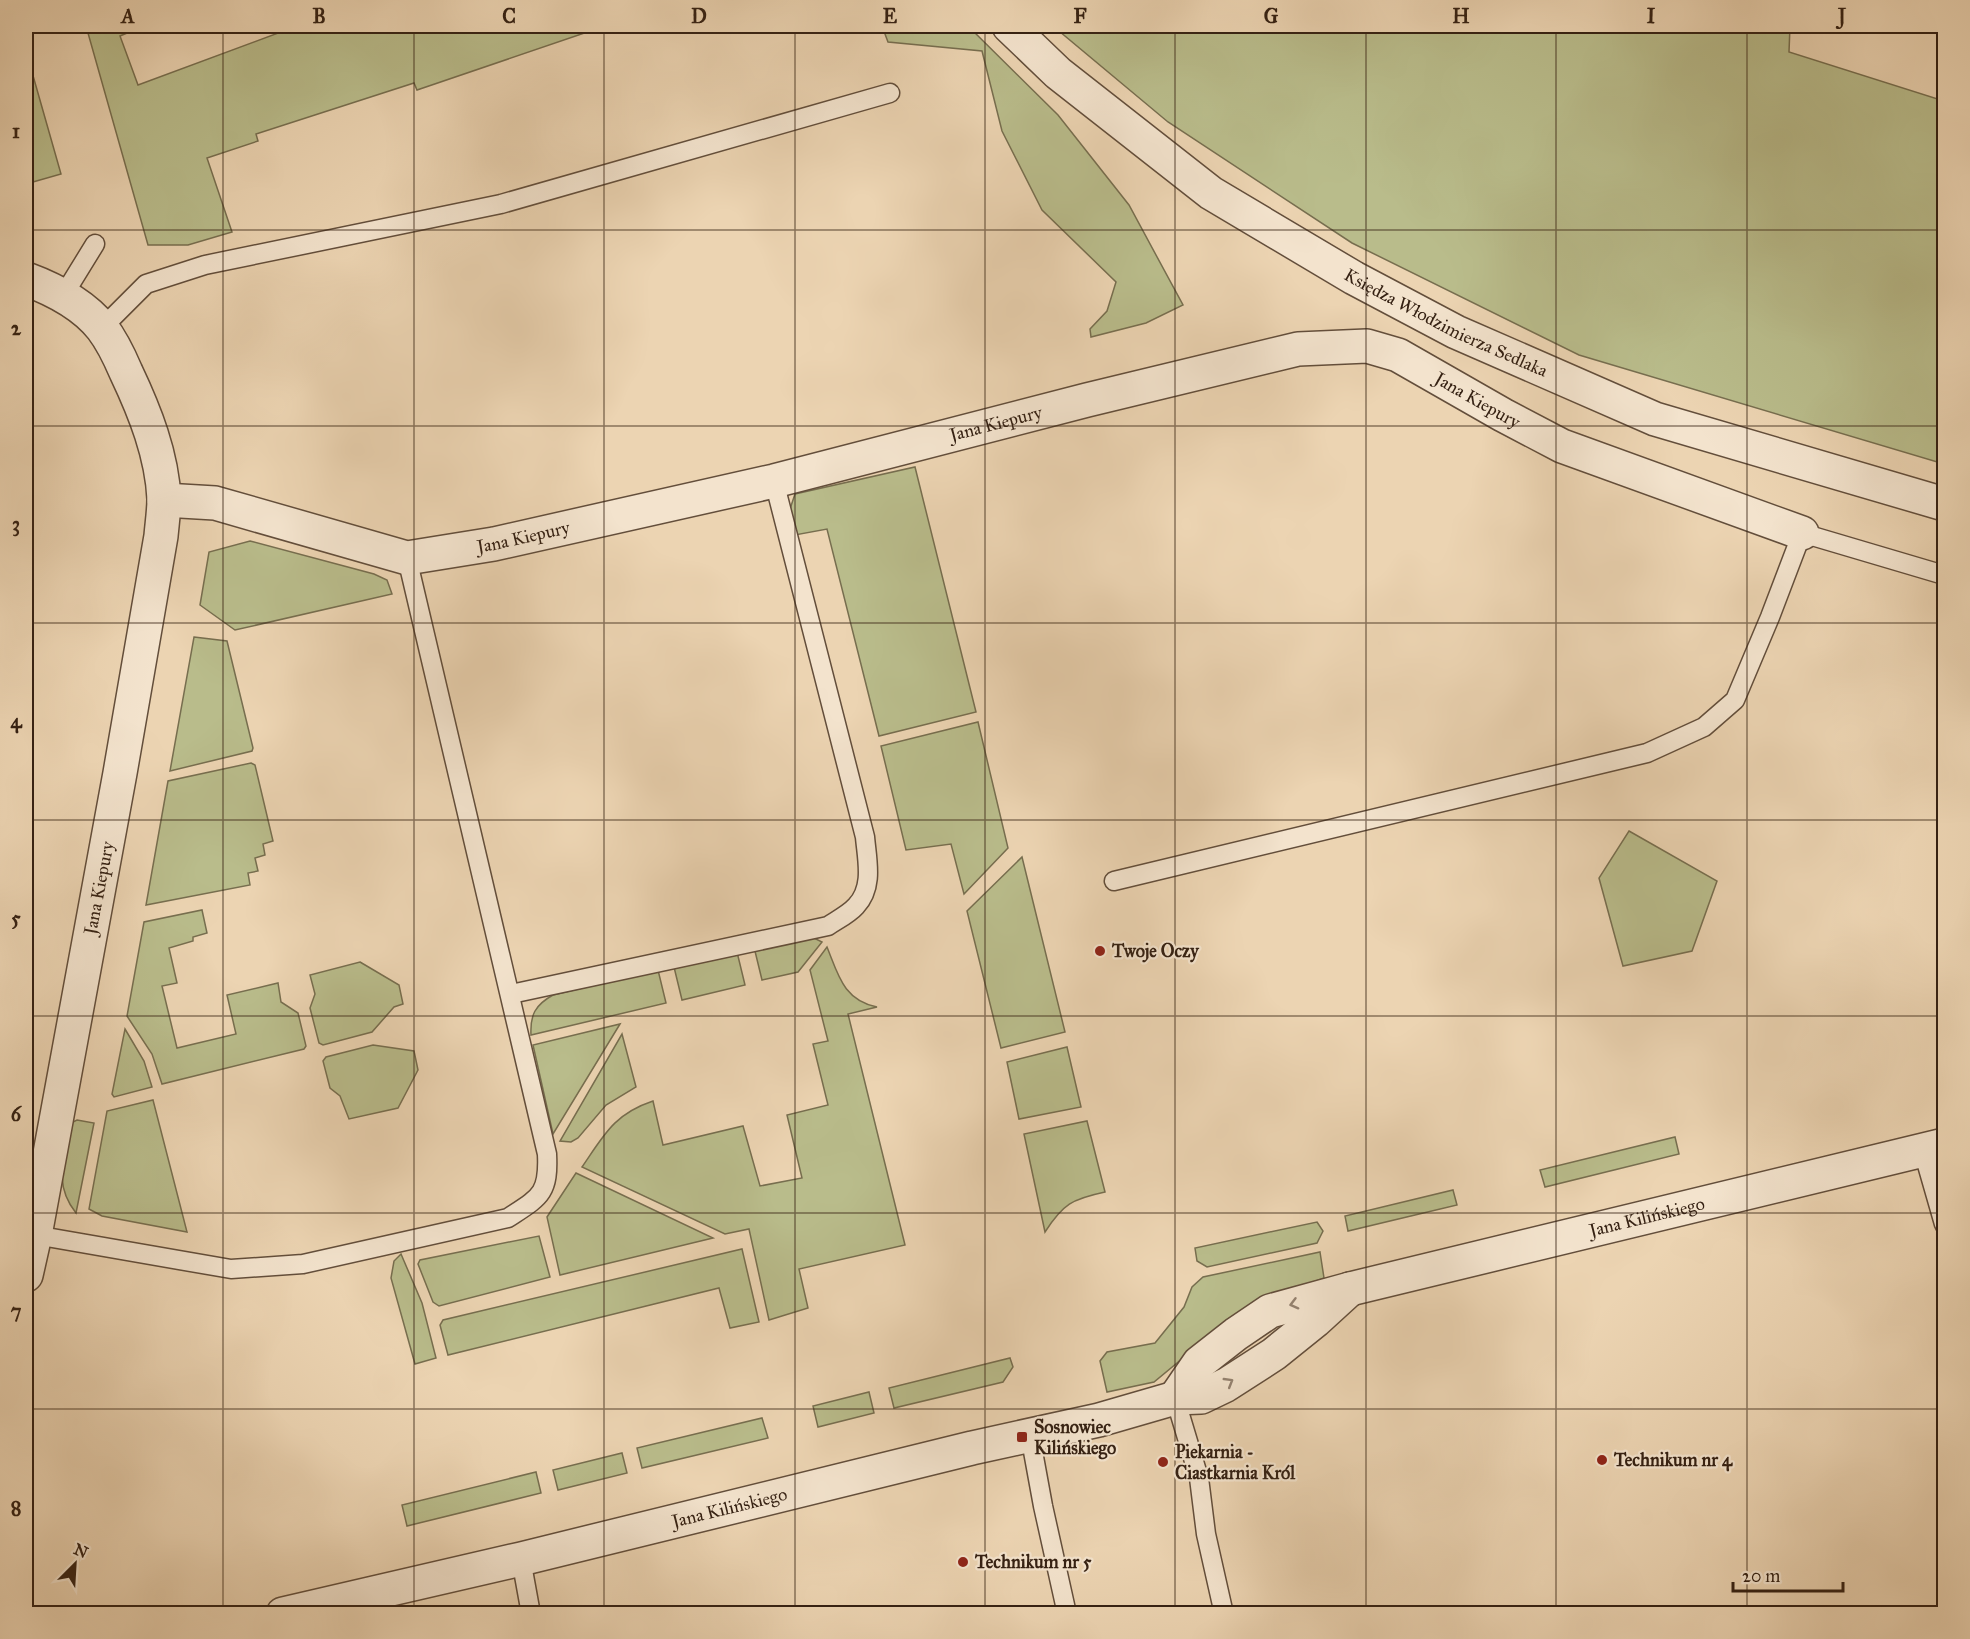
<svg xmlns="http://www.w3.org/2000/svg" width="1970" height="1639" viewBox="0 0 1970 1639" font-family="'IM FELL Great Primer',serif">
<style>
.green{fill:#b9bc8b;stroke:#776e4f;stroke-width:1.5}
.lines{fill:none;stroke-linecap:round;stroke-linejoin:round}
.lane-casing{stroke:#634e3b;stroke-width:21}
.street-casing{stroke:#634e3b;stroke-width:36}
.lane{stroke:#f3e3cd;stroke-width:18}
.street{stroke:#f3e3cd;stroke-width:33}
.oneway{stroke:#948270}
.grid{fill:none;stroke:#352113;stroke-width:1.5;stroke-opacity:0.55}
.poi-dot{fill:#8f2418;stroke:#f3e3cd;stroke-width:2}
.labels{text-anchor:middle;dominant-baseline:central;stroke-width:4.5;stroke-linejoin:round;paint-order:stroke}
.street-label{font-size:18px;fill:#352113;stroke:#f3e3cd}
.poi-label{font-size:18px;font-weight:bold;fill:#352113;stroke:#f3e3cd;text-anchor:start}
.neatline{fill:none;stroke:#352113;stroke-width:2}
.grid-label{font-size:20px;text-anchor:middle;font-weight:bold;fill:#352113}
</style>
<rect width="100%" height="100%" fill="#ecd4b2"/>
<filter id="stains"><feTurbulence type="fractalNoise" baseFrequency=".00333" numOctaves="4"/><feColorMatrix values="0 0 0 0 .2 0 0 0 0 .09 0 0 0 0 .02 0 0 0 .5 -.17"/></filter>
<radialGradient id="worn" r=".72"><stop offset=".6" stop-color="#630" stop-opacity="0"/><stop offset="1" stop-color="#630" stop-opacity=".3"/></radialGradient>
<g class="green">
<polygon points="86,26 124,26 127,33 120,36 138,85 297,26 605,26 417,90 414,83 256,134 258,141 207,158 232,232 188,245 148,245"/>
<polygon points="882,26 968,26 1058,115 1129,205 1183,305 1146,323 1091,337 1090,329 1107,311 1116,282 1042,210 1002,131 982,51 888,42"/>
<polygon points="1053,26 1790,26 1789,52 1944,101 1944,464 1579,355 1352,243 1168,122"/>
<polygon points="26,51 61,174 26,184"/>
<polygon points="915,467 976,712 879,736 827,529 795,535 790,509 795,494"/>
<polygon points="250,541 374,574 387,580 392,594 235,630 200,605 209,552"/>
<polygon points="194,637 227,641 253,748 252,751 170,771"/>
<polygon points="978,722 1008,848 964,894 951,844 906,850 881,746"/>
<polygon points="251,763 255,765 273,841 263,844 265,855 255,858 258,871 248,873 250,885 146,905 168,781"/>
<polygon points="1629,831 1717,881 1692,951 1623,966 1599,878"/>
<polygon points="1022,857 1065,1032 1001,1048 967,911"/>
<polygon points="202,910 207,933 193,937 193,941 169,948 177,983 162,986 177,1048 236,1034 227,995 278,983 281,1002 298,1013 306,1046 304,1049 162,1084 152,1054 127,1016 144,922"/>
<polygon points="808,935 822,942 798,972 762,980 754,947"/>
<path d="M 827,947 C 838,974 843,1000 877,1007 L 848,1014 L 905,1245 L 799,1269 L 808,1308 L 769,1320 L 749,1229 L 725,1234 L 582,1167 C 604,1135 614,1114 653,1101 L 663,1145 L 743,1126 L 760,1186 L 802,1178 L 787,1115 L 828,1105 L 813,1044 L 828,1041 L 810,970 Z"/>
<polygon points="737,952 745,985 682,1000 674,967"/>
<polygon points="360,962 399,985 403,1004 394,1007 372,1032 323,1045 319,1043 310,1008 315,994 310,975"/>
<path d="M 658,970 L 666,1003 L 531,1035 C 530,1015 535,1005 553,995 Z"/>
<polygon points="620,1024 553,1134 533,1045"/>
<polygon points="125,1029 144,1061 152,1087 114,1097 112,1094"/>
<polygon points="622,1034 636,1087 606,1105 578,1138 571,1142 560,1141"/>
<polygon points="373,1045 414,1051 418,1070 398,1108 349,1119 340,1096 330,1088 323,1061 326,1057"/>
<polygon points="1067,1047 1081,1107 1019,1119 1007,1062"/>
<polygon points="153,1100 187,1232 102,1216 89,1209 107,1111"/>
<path d="M 77,1120 L 94,1123 L 76,1213 C 52,1183 65,1157 71,1123 Z"/>
<path d="M 1087,1121 L 1105,1192 C 1072,1199 1063,1204 1045,1232 L 1024,1134 Z"/>
<polygon points="1675,1137 1679,1154 1545,1187 1540,1170"/>
<polygon points="576,1173 713,1238 560,1275 547,1217"/>
<polygon points="1453,1190 1457,1205 1348,1231 1345,1216"/>
<polygon points="1317,1222 1323,1231 1317,1243 1207,1267 1197,1261 1195,1248"/>
<polygon points="539,1236 550,1277 439,1306 433,1302 418,1264 420,1260"/>
<polygon points="742,1249 759,1322 730,1328 719,1288 448,1355 440,1325 443,1320"/>
<polygon points="1320,1252 1324,1278 1253,1304 1212,1334 1154,1382 1107,1392 1100,1361 1107,1352 1155,1343 1184,1307 1192,1287 1203,1277"/>
<polygon points="401,1254 422,1303 436,1358 415,1364 391,1278 394,1261"/>
<polygon points="1010,1358 1013,1367 1003,1382 894,1408 889,1388"/>
<polygon points="869,1392 874,1413 818,1427 813,1406"/>
<polygon points="762,1418 768,1438 642,1468 637,1448"/>
<polygon points="622,1453 627,1473 558,1490 553,1470"/>
<polygon points="536,1472 541,1493 407,1526 402,1505"/>
</g>
<g class="lines">
<g class="lane-casing">
<g id="lane">
<polyline points="63,296 95,244"/>
<polyline points="102,328 146,284 205,265 501,204 890,93"/>
<polyline points="1114,881 1647,753 1704,727 1735,700 1770,617 1802,533 1944,575"/>
<path d="M 511,994 L 828,926 C 837,920 849,914 856,906 C 874,887 867,860 865,837 L 774,481"/>
<polyline points="1923,1151 1944,1224"/>
<path d="M 35,1235 L 231,1269 L 303,1264 L 508,1218 C 540,1197 549,1194 547,1154 L 407,558"/>
<polyline points="1175,1398 1199,1478 1206,1534 1224,1614"/>
<polyline points="1030,1435 1043,1506 1067,1614"/>
<polyline points="521,1559 531,1614"/>
</g>
</g>
<g class="street-casing">
<g id="street">
<path id="s1" d="M 1009,26 L 1058,73 L 1211,193 L 1354,278 L 1456,332 L 1655,419 L 1944,504"/>
<path d="M 26,279 C 53,289 84,305 102,328 C 112,341 120,358 126,372 C 145,412 162,455 164,499 C 164,511 162,524 161,536 L 120,773 L 35,1235 L 26,1275"/>
<path id="s2" d="M 164,500 L 215,503 L 407,558 L 494,544 L 774,481 L 1087,400 L 1298,349 L 1367,346 L 1398,355 L 1503,415 L 1562,446 L 1802,533"/>
<path id="s3" d="M 1175,1398 L 1199,1363 L 1236,1334 L 1270,1311 L 1350,1289 L 1944,1145"/>
<path id="s4" d="M 283,1614 L 521,1559 L 972,1448 L 1099,1420 L 1175,1398 L 1201,1397 L 1226,1385 L 1274,1354 L 1315,1321 L 1350,1289"/>
</g>
</g>
<use href="#lane" class="lane"/>
<use href="#street" class="street"/>
</g>
<defs><path id="oneway-chevron" d="M-2-3.5L2.5 0L-2 3.5" fill="none" stroke-width="1.6" stroke-linecap="round" stroke-linejoin="round" transform="scale(1.5)"/></defs>
<g class="oneway">
<use href="#oneway-chevron" transform="translate(1294 1304) rotate(165)"/>
<use href="#oneway-chevron" transform="translate(1229 1382) rotate(-31)"/>
</g>
<path class="grid" d="M 223,26 L 223,1614M 414,26 L 414,1614M 604,26 L 604,1614M 795,26 L 795,1614M 985,26 L 985,1614M 1175,26 L 1175,1614M 1366,26 L 1366,1614M 1556,26 L 1556,1614M 1747,26 L 1747,1614M 26,230 L 1944,230M 26,426 L 1944,426M 26,623 L 1944,623M 26,820 L 1944,820M 26,1016 L 1944,1016M 26,1213 L 1944,1213M 26,1409 L 1944,1409"/>
<g class="poi-dot">
<circle cx="1100" cy="951" r="6"/>
<rect x="1016" y="1431" width="12" height="12" rx="3"/>
<circle cx="1602" cy="1460" r="6"/>
<circle cx="1163" cy="1462" r="6"/>
<circle cx="963" cy="1562" r="6"/>
</g>
<g class="labels">
<g class="street-label">
<text stroke="none"><textPath href="#s1" startOffset="531">Księdza Włodzimierza Sedlaka</textPath></text>
<text stroke="none"><textPath href="#s2" startOffset="1359">Jana Kiepury</textPath></text>
<text stroke="none"><textPath href="#s2" startOffset="855">Jana Kiepury</textPath></text>
<text stroke="none"><textPath href="#s2" startOffset="369">Jana Kiepury</textPath></text>
<text transform="translate(99 888) rotate(-79)">Jana Kiepury</text>
<text stroke="none"><textPath href="#s3" startOffset="519">Jana Kilińskiego</textPath></text>
<text stroke="none"><textPath href="#s4" startOffset="459">Jana Kilińskiego</textPath></text>
</g>
<g class="poi-label">
<text x="1112" y="951">Twoje Oczy</text>
<text x="1034" y="1427">Sosnowiec<tspan x="1034" dy="21">Kilińskiego</tspan></text>
<text x="1175" y="1452">Piekarnia -<tspan x="1175" dy="21">Ciastkarnia Król</tspan></text>
<text x="1614" y="1460">Technikum nr 4</text>
<text x="975" y="1562">Technikum nr 5</text>
</g>
</g>
<rect width="1970" height="1639" fill="none" stroke="#ecd4b2" stroke-width="66"/>
<g transform="translate(75 1564) rotate(24)" stroke="#f3e3cd" stroke-width="4.5" paint-order="stroke">
<path d="M0-4.5L10 22L0 15L-10 22Z" fill="#352113"/>
<text y="-9" font-size="16" font-weight="bold" text-anchor="middle" fill="#352113">N</text>
</g>
<path d="M1733 1582v9h110v-9" fill="none" stroke="#352113" stroke-width="3"/>
<text x="1742" y="1582" font-size="18" fill="#352113" stroke="#f3e3cd" stroke-width="4.5" paint-order="stroke">20 m</text>
<rect x="33" y="33" width="1904" height="1573" class="neatline"/>
<g class="grid-label">
<text x="128" y="23">A</text>
<text x="319" y="23">B</text>
<text x="509" y="23">C</text>
<text x="699" y="23">D</text>
<text x="890" y="23">E</text>
<text x="1080" y="23">F</text>
<text x="1271" y="23">G</text>
<text x="1461" y="23">H</text>
<text x="1651" y="23">I</text>
<text x="1842" y="23">J</text>
<text x="16" y="138">1</text>
<text x="16" y="335">2</text>
<text x="16" y="531">3</text>
<text x="16" y="728">4</text>
<text x="16" y="925">5</text>
<text x="16" y="1121">6</text>
<text x="16" y="1318">7</text>
<text x="16" y="1515">8</text>
</g>
<rect width="100%" height="100%" filter="url(#stains)"/>
<rect width="100%" height="100%" fill="url(#worn)"/>
</svg>
